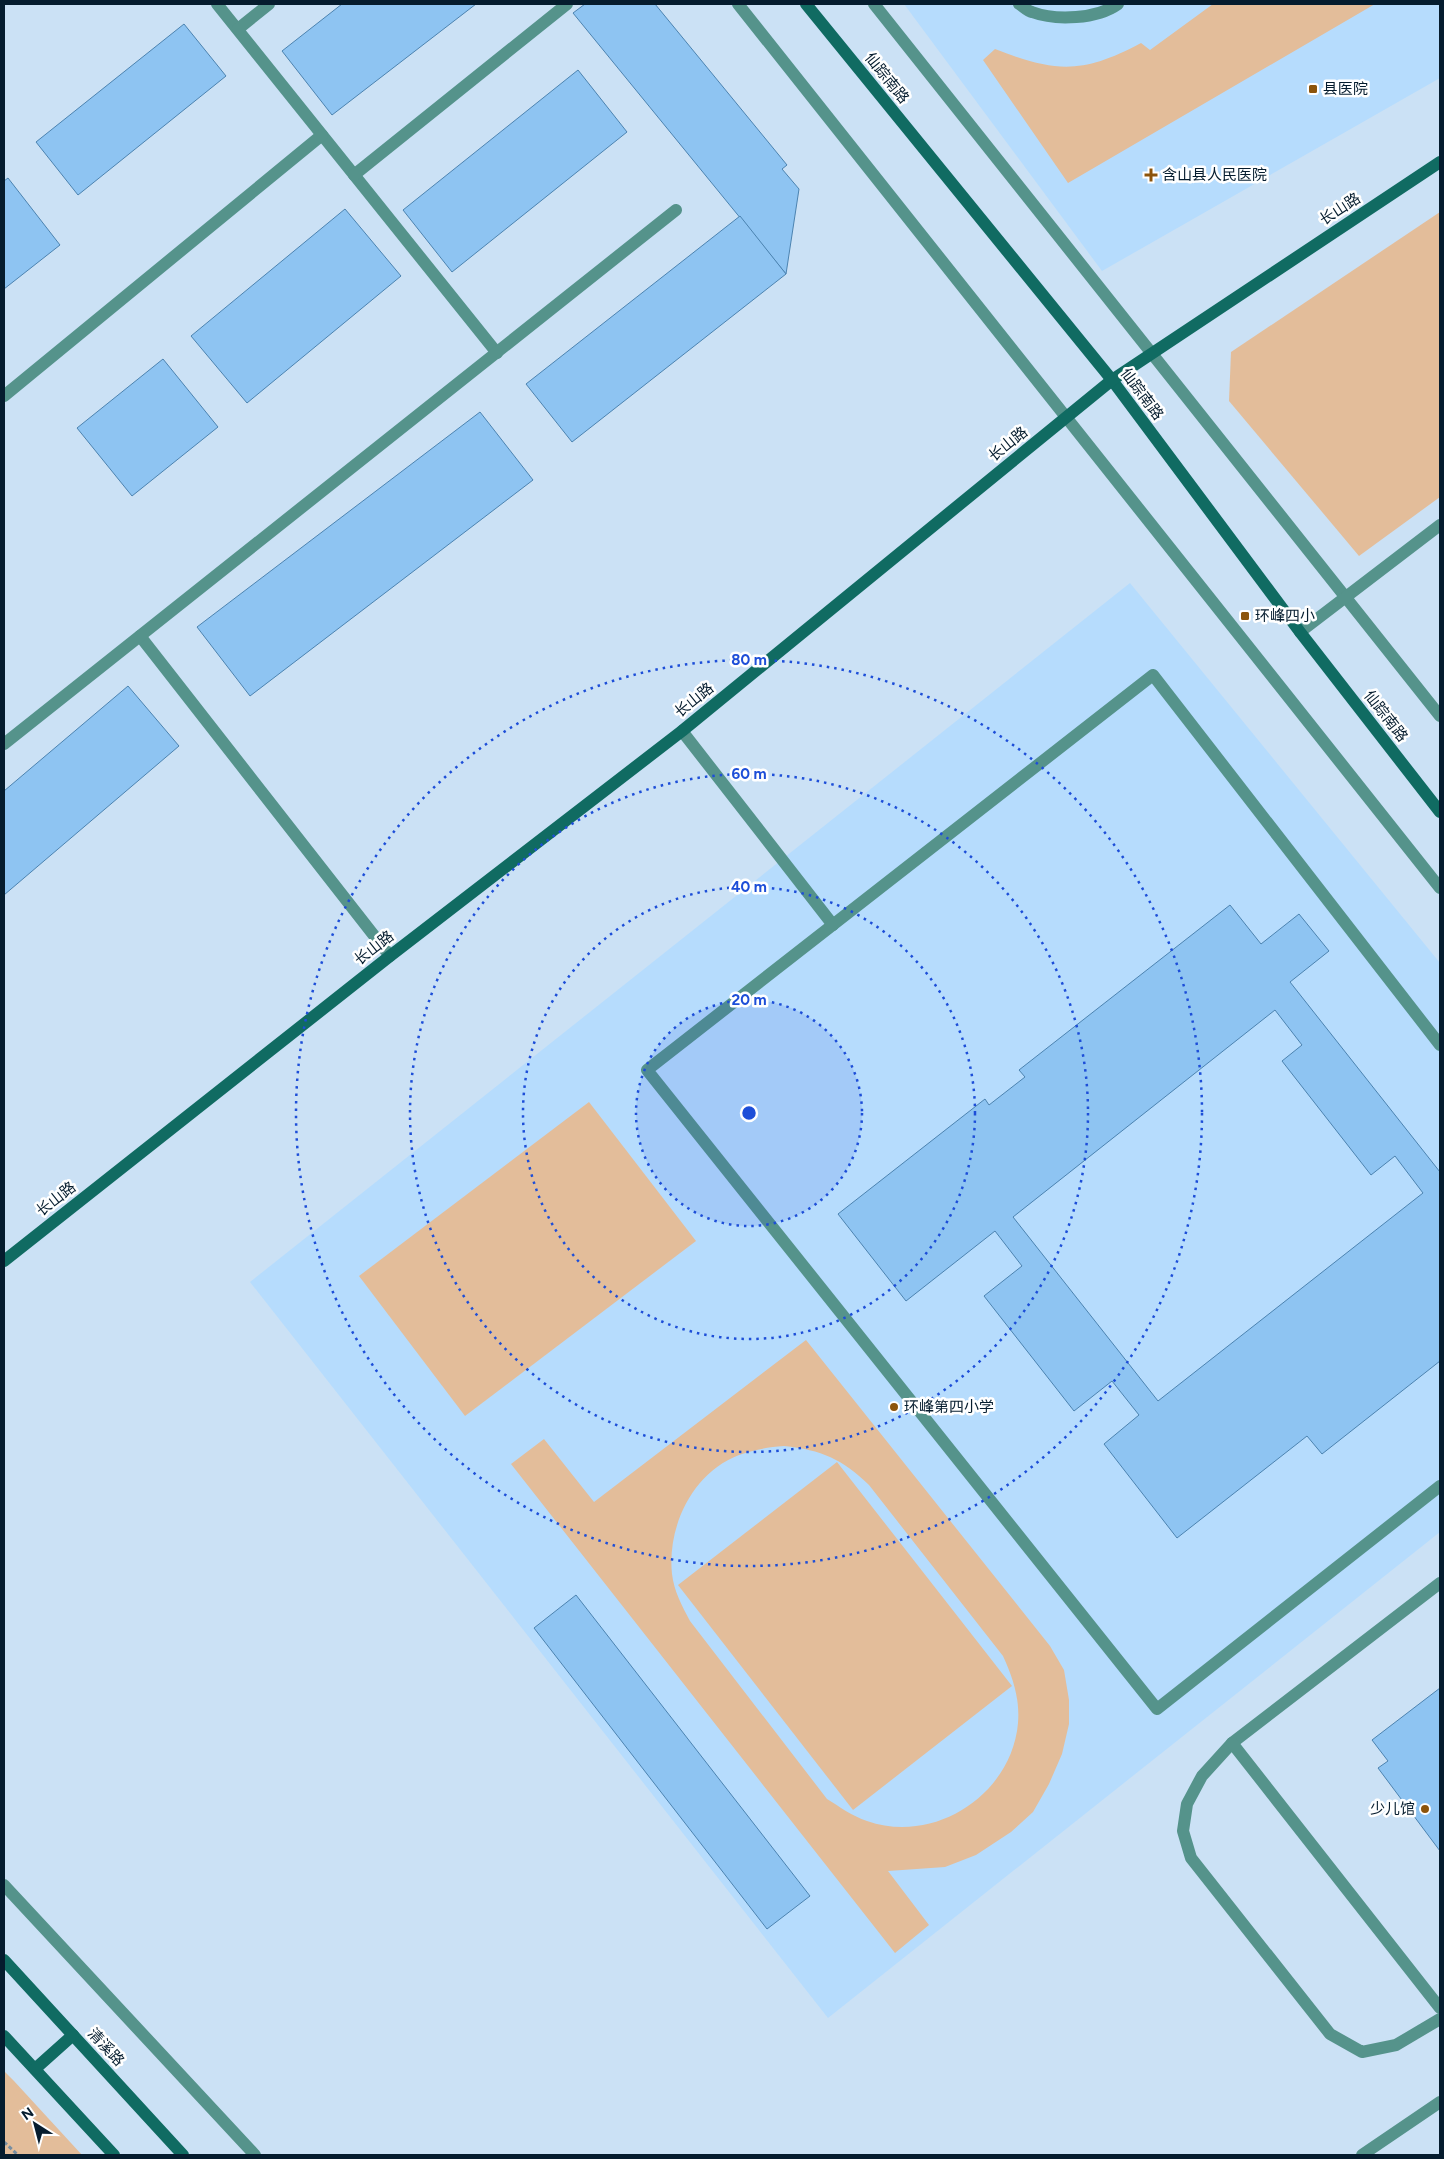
<svg xmlns="http://www.w3.org/2000/svg" width="1444" height="2159" viewBox="0 0 1444 2159" font-family="Figtree,'Noto Sans SC',sans-serif">
<style>
.built{fill:#b6dcfd}
.green{fill:#e3bd9a;fill-rule:evenodd}
.building{fill:#8ec4f2;stroke:#4c83b0;fill-rule:evenodd}
.lines{fill:none;stroke-linecap:round;stroke-linejoin:round}
.path{stroke:#778ea1;stroke-width:3;stroke-dasharray:4 2.5;stroke-linecap:butt}
.street{stroke:#55938b;stroke-width:12}
.secondary{stroke:#106b62;stroke-width:12}
.ring{fill:none;stroke:#1d4ed8;stroke-width:2.5;stroke-dasharray:2.5 5}
.poi-dot{fill:#8c540b;stroke:#fff;stroke-width:2}
.labels{text-anchor:middle;dominant-baseline:central;stroke-width:5;stroke-linejoin:round;paint-order:stroke}
.street-label{font-size:15px;fill:#051c2e;stroke:#fff}
.poi-label{font-size:15px;fill:#051c2e;stroke:#fff;text-anchor:start}
.centre{fill:#1d4ed8;stroke:#fff;stroke-width:2.5}
.ring-label{font-size:15px;text-anchor:middle;font-weight:bold;fill:#1d4ed8;stroke:#fff;stroke-width:5;stroke-linejoin:round;paint-order:stroke}
</style>
<rect width="100%" height="100%" fill="#cbe1f5"/>
<g class="built">
<polygon points="904,4 1440,4 1440,78 1102,271"/>
<polygon points="1130,583 1440,963 1440,1532 828,2018 250,1282"/>
</g>
<g class="green">
<path d="M 1213,4 L 1375,4 L 1068,183 L 983,60 L 995,49 C 1056,73 1083,74 1141,43 L 1150,50 Z"/>
<polygon points="1440,212 1440,497 1359,556 1229,401 1231,352"/>
<polygon points="589,1102 696,1241 465,1416 359,1276"/>
<path d="M 806,1340 L 1050,1646 L 1064,1670 L 1069,1700 L 1069,1724 L 1062,1754 L 1049,1784 L 1033,1812 L 1011,1832 L 976,1855 L 945,1867 L 888,1871 L 929,1925 L 895,1953 L 511,1464 L 544,1439 L 594,1502 ZM 784,1446 C 822,1450 842,1459 869,1485 L 1003,1656 C 1013,1678 1020,1699 1018,1723 C 1012,1794 935,1845 867,1821 C 852,1816 840,1807 827,1799 L 690,1621 C 682,1606 674,1591 672,1574 C 667,1527 692,1473 739,1455 C 754,1450 768,1447 784,1446 Z"/>
<polygon points="837,1462 1012,1686 853,1810 678,1585"/>
<polygon points="4,2071 14,2081 82,2155 4,2155"/>
</g>
<g class="building">
<polygon points="342,4 476,4 332,115 282,51"/>
<polygon points="585,4 655,4 787,165 782,169 799,189 786,274 573,13"/>
<polygon points="184,24 226,76 78,195 36,142"/>
<polygon points="578,70 627,132 452,272 403,210"/>
<polygon points="8,178 60,245 4,289 4,181"/>
<polygon points="345,209 401,276 247,403 191,336"/>
<polygon points="740,216 786,274 572,442 526,384"/>
<polygon points="163,359 218,427 132,496 77,428"/>
<polygon points="480,412 533,480 250,696 197,627"/>
<polygon points="128,686 179,746 4,895 4,791"/>
<path d="M 1230,905 L 1261,944 L 1299,914 L 1329,951 L 1290,982 L 1440,1172 L 1440,1361 L 1322,1454 L 1307,1436 L 1177,1538 L 1104,1444 L 1139,1415 L 1112,1381 L 1074,1411 L 984,1296 L 1022,1266 L 995,1231 L 906,1301 L 838,1214 L 985,1099 L 989,1105 L 1025,1077 L 1019,1070 ZM 1275,1010 L 1302,1045 L 1282,1061 L 1371,1175 L 1395,1156 L 1423,1193 L 1158,1401 L 1013,1217 Z"/>
<polygon points="576,1595 810,1896 767,1929 534,1628"/>
<polygon points="1440,1688 1440,1851 1378,1768 1388,1761 1372,1740"/>
</g>
<g class="lines">
<polyline class="path" points="4,2142 18,2155"/>
<g class="street">
<polyline points="217,4 497,353"/>
<polyline points="738,4 1440,888"/>
<polyline points="874,4 1440,716"/>
<path d="M 1019,4 C 1023,6 1027,11 1032,12 C 1056,21 1097,19 1118,4"/>
<polyline points="238,29 269,4"/>
<polyline points="354,175 567,4"/>
<polyline points="4,396 322,135"/>
<polyline points="1300,632 1440,525"/>
<polyline points="140,636 390,956"/>
<polyline points="682,731 833,925"/>
<polyline points="4,744 676,210"/>
<polyline points="1440,1045 1153,675 647,1070 1157,1709 1440,1486"/>
<polyline points="1440,1583 1232,1743 1202,1776 1187,1804 1183,1831 1191,1858 1330,2034 1362,2052 1396,2045 1440,2019"/>
<polyline points="1232,1743 1440,2008"/>
<polyline points="4,1885 255,2155"/>
<polyline points="1362,2155 1440,2102"/>
</g>
<g class="secondary">
<polyline points="806,4 1112,380 1300,632 1440,812"/>
<polyline points="4,1261 390,956 682,731 1112,380 1440,162"/>
<polyline points="4,1960 183,2155"/>
<polyline points="4,2036 114,2155"/>
<polyline points="35,2069 73,2035"/>
</g>
</g>
<circle cx="749" cy="1113" r="113" fill="#1d4ed8" fill-opacity=".12"/>
<g class="ring">
<circle cx="749" cy="1113" r="113"/>
<circle cx="749" cy="1113" r="226"/>
<circle cx="749" cy="1113" r="339"/>
<circle cx="749" cy="1113" r="453"/>
</g>
<g class="poi-dot">
<rect x="1308" y="84" width="10" height="10" rx="2.5"/>
<path d="M1148.5 167.5h5v5h5v5h-5v5h-5v-5h-5v-5h5z"/>
<rect x="1240" y="611" width="10" height="10" rx="2.5"/>
<circle cx="894" cy="1407" r="5"/>
<circle cx="1425" cy="1809" r="5"/>
</g>
<g class="labels">
<g class="street-label">
<text transform="translate(887 78) rotate(51)">仙踪南路</text>
<text transform="translate(1340 209) rotate(-33)">长山路</text>
<text transform="translate(1142 394) rotate(53)">仙踪南路</text>
<text transform="translate(1008 444) rotate(-39)">长山路</text>
<text transform="translate(694 700) rotate(-39)">长山路</text>
<text transform="translate(1386 716) rotate(52)">仙踪南路</text>
<text transform="translate(374 948) rotate(-38)">长山路</text>
<text transform="translate(56 1199) rotate(-38)">长山路</text>
<text transform="translate(106 2047) rotate(47)">清溪路</text>
</g>
<g class="poi-label">
<text x="1323" y="89">县医院</text>
<text x="1162" y="175">含山县人民医院</text>
<text x="1255" y="616">环峰四小</text>
<text x="904" y="1407">环峰第四小学</text>
<text x="1415" y="1809" text-anchor="end">少儿馆</text>
</g>
</g>
<circle cx="749" cy="1113" r="8" class="centre"/>
<g class="ring-label">
<text x="749" y="665">80 m</text>
<text x="749" y="779">60 m</text>
<text x="749" y="892">40 m</text>
<text x="749" y="1005">20 m</text>
</g>
<rect width="1444" height="2159" fill="none" stroke="#051c2e" stroke-width="10"/>
<g transform="translate(35 2124) rotate(324)" stroke="#ffffff" stroke-width="4" paint-order="stroke">
<path d="M0-4L9 19L0 12L-9 19Z" fill="#051c2e"/>
<text y="-8" font-size="14" font-weight="bold" text-anchor="middle" fill="#051c2e">N</text>
</g>
</svg>
